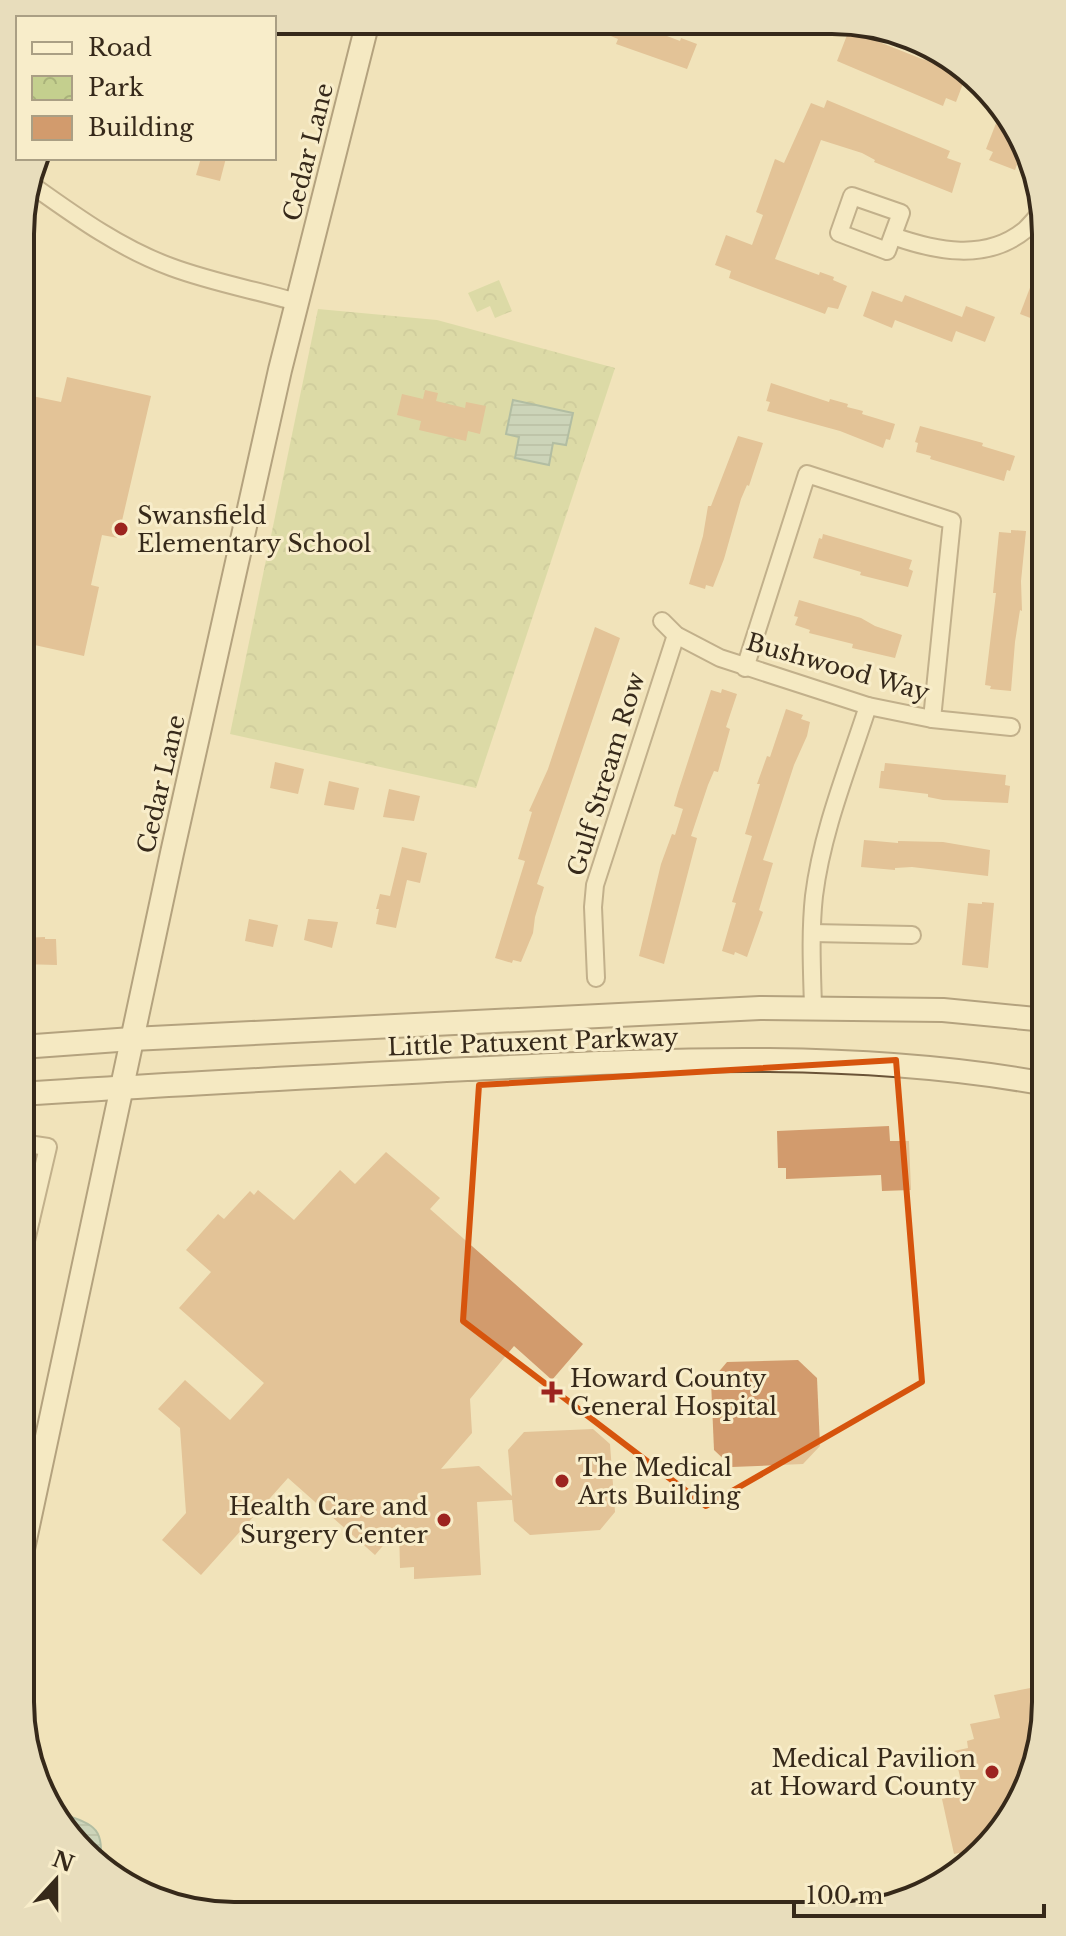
<svg xmlns="http://www.w3.org/2000/svg" width="1066" height="1936" viewBox="0 0 1066 1936" font-family="'Libre Baskerville',serif">
<style>
.park{fill:url(#park-crowns)}
.water{fill:url(#water-rules);stroke:#668f86;stroke-width:2}
.building{fill:#d29b6d}
.lines{fill:none;stroke-linecap:round;stroke-linejoin:round}
.street-casing{stroke:#897253;stroke-width:20}
.secondary-casing{stroke:#6a5337;stroke-width:26}
.street{stroke:#fbf0cd;stroke-width:16}
.secondary{stroke:#fbf0cd;stroke-width:22}
.marked{fill:none;stroke:#d6540d;stroke-width:6;stroke-linejoin:round}
.poi-dot{fill:#9c241f;stroke:#f8edca;stroke-width:3}
.labels{text-anchor:middle;dominant-baseline:central;stroke-width:6;stroke-linejoin:round;paint-order:stroke}
.street-label{font-size:24px;fill:#36291a;stroke:#f8edca}
.poi-label{font-size:24px;fill:#36291a;stroke:#f8edca;text-anchor:start}
.rim{fill:none;stroke:#36291a;stroke-width:4}
</style>
<defs>
<pattern id="park-crowns" width="20" height="18" patternUnits="userSpaceOnUse" patternTransform="scale(2)"><rect width="20" height="18" fill="#c4cf8e"/><path d="M2 6a3 3 0 1 1 6 0M12 15a3 3 0 1 1 6 0" fill="none" stroke="#a9b27a"/></pattern>
<pattern id="water-rules" width="6" height="5" patternUnits="userSpaceOnUse" patternTransform="scale(2)"><rect width="6" height="5" fill="#9fc1b8"/><path d="M0 2.5h6" fill="none" stroke="#829d95"/></pattern>
</defs>
<rect width="100%" height="100%" fill="#f1e3ba"/>
<g class="park">
<polygon points="499,280 512,311 495,318 490,306 477,312 468,293"/>
<polygon points="318,309 437,320 615,368 476,788 230,734"/>
</g>
<g class="water">
<polygon points="513,400 573,413 566,445 553,443 549,465 515,458 519,437 506,434"/>
<path d="M 62,1814 C 97,1825 104,1829 100,1867 Z"/>
</g>
<g class="building">
<polygon points="578,22 633,23 680,41 681,38 697,44 687,69 616,44 618,39"/>
<polygon points="849,30 922,59 967,73 956,102 946,98 943,106 837,61"/>
<polygon points="827,100 950,151 947,158 961,163 952,193 874,162 875,160 862,153 821,140 775,259 819,275 820,272 834,277 833,280 847,286 838,309 828,307 825,314 729,278 731,271 715,265 726,235 752,245 763,215 756,212 775,159 784,163 811,103 824,108"/>
<polygon points="1000,113 1023,147 1015,170 989,160 993,152 986,149"/>
<polygon points="201,158 226,158 220,181 196,175"/>
<polygon points="1031,285 1046,291 1046,324 1020,314"/>
<polygon points="872,291 902,302 905,295 962,317 966,306 995,317 985,342 956,331 952,342 895,320 892,328 863,316"/>
<polygon points="67,377 151,396 118,538 102,535 91,585 99,587 84,656 21,642 22,394 61,402"/>
<polygon points="771,383 829,402 830,399 848,404 847,407 863,411 862,414 895,424 890,440 886,439 883,448 840,431 767,411 770,402 766,401"/>
<polygon points="425,390 438,393 436,401 465,408 466,402 486,406 480,434 468,431 466,441 419,430 421,421 397,415 402,394 423,399"/>
<polygon points="920,426 983,443 982,446 1015,456 1010,471 1007,470 1004,481 930,459 931,456 916,452 918,443 915,442"/>
<polygon points="738,436 763,443 749,486 747,485 741,499 724,559 713,587 706,585 705,589 689,584 703,536 708,506 711,506"/>
<polygon points="1011,530 1026,531 1021,581 1022,611 1020,610 1015,642 1011,691 990,689 991,686 985,685 996,593 993,593 999,532 1011,533"/>
<polygon points="823,534 912,560 909,569 913,571 908,587 860,575 861,572 813,558 819,538 822,539"/>
<polygon points="799,600 861,618 875,626 902,635 895,658 852,648 853,644 809,633 810,630 795,625 798,617 794,616"/>
<polygon points="595,627 620,638 537,884 544,887 535,917 533,933 521,962 513,960 512,963 495,958 525,861 518,859 532,812 529,811 548,769"/>
<polygon points="722,689 737,694 726,727 730,729 718,772 714,771 708,785 691,836 697,838 664,964 639,956 661,864 672,834 675,835 683,809 674,806 678,792 711,690 721,693"/>
<polygon points="786,709 803,715 801,719 810,722 807,736 794,765 763,860 773,863 759,910 763,912 758,926 747,957 735,952 734,955 722,951 736,903 732,902 752,836 745,834 760,784 757,784 767,756 770,757"/>
<polygon points="275,762 304,769 298,794 270,788"/>
<polygon points="885,763 1006,775 1005,785 1010,786 1008,803 943,800 928,797 928,794 879,788 881,771 884,771"/>
<polygon points="329,781 359,788 354,810 324,805"/>
<polygon points="389,789 420,796 414,821 383,817"/>
<polygon points="864,840 898,843 898,841 943,842 990,850 988,876 912,867 895,868 895,870 861,867"/>
<polygon points="402,847 427,853 420,883 407,880 396,928 376,924 379,909 376,909 380,894 390,896"/>
<polygon points="982,902 994,903 988,968 962,965 968,903 982,904"/>
<polygon points="249,919 278,925 273,947 245,941"/>
<polygon points="308,919 338,922 332,948 304,940"/>
<polygon points="45,937 45,939 56,939 57,965 21,964 21,938"/>
<polygon points="889,1126 890,1141 909,1141 911,1190 882,1191 881,1175 786,1179 786,1168 778,1168 777,1131"/>
<polygon points="386,1152 440,1198 430,1209 583,1344 552,1380 514,1346 470,1399 472,1433 441,1469 479,1466 512,1496 508,1450 524,1432 593,1429 610,1444 615,1512 600,1530 530,1535 514,1521 512,1500 477,1502 481,1575 414,1579 414,1567 400,1568 399,1527 375,1555 288,1478 201,1575 162,1540 186,1513 180,1428 158,1409 185,1380 230,1420 264,1383 179,1308 211,1272 186,1250 218,1214 224,1219 250,1191 254,1195 258,1190 294,1220 340,1170 355,1184"/>
<polygon points="798,1360 817,1378 820,1446 803,1464 732,1467 714,1450 711,1381 727,1362"/>
<polygon points="1046,1685 1046,1717 1002,1833 961,1862 959,1853 954,1854 942,1799 964,1794 954,1751 968,1748 967,1741 974,1739 970,1724 1000,1718 994,1695"/>
</g>
<g class="lines">
<g class="street-casing">
<g id="street">
<path d="M 29,183 C 74,215 119,248 171,267 C 211,282 255,290 296,302"/>
<polygon points="852,196 901,213 887,251 839,233"/>
<path d="M 893,236 C 935,251 986,262 1025,230 C 1031,224 1037,217 1042,211"/>
<polyline points="662,621 676,635 720,658 868,706 932,719 1011,727"/>
<polyline points="745,668 807,474 952,521 932,719"/>
<polyline points="812,933 912,935"/>
<polyline points="596,978 593,907 595,885 676,635"/>
<path d="M 813,1007 C 812,971 810,933 814,896 C 822,831 848,768 868,706"/>
<polyline points="21,1190 31,1219"/>
<polyline points="21,1262 48,1147 21,1143"/>
<polyline points="20,1442 46,1448"/>
</g>
</g>
<g class="secondary-casing">
<g id="secondary">
<polyline points="21,1047 132,1039 760,1008 943,1010 1046,1020"/>
<path d="M 21,1094 C 169,1084 318,1077 467,1069 C 660,1060 855,1049 1046,1084"/>
<polyline points="20,1563 172,853 280,370 368,21"/>
</g>
</g>
<use href="#street" class="street"/>
<use href="#secondary" class="secondary"/>
</g>
<path d="M0 0H1066V1936H0ZM 896,1060 L 922,1382 L 706,1506 L 463,1321 L 479,1085 Z" fill="#f1e3ba" fill-opacity=".55" fill-rule="evenodd"/>
<path class="marked" d="M 896,1060 L 922,1382 L 706,1506 L 463,1321 L 479,1085 Z"/>
<g class="poi-dot">
<circle cx="121" cy="529" r="8"/>
<path d="M548 1380h8v8h8v8h-8v8h-8v-8h-8v-8h8z"/>
<circle cx="562" cy="1481" r="8"/>
<circle cx="444" cy="1520" r="8"/>
<circle cx="992" cy="1772" r="8"/>
</g>
<g class="labels">
<g class="street-label">
<text transform="translate(308 152) rotate(-76)">Cedar Lane</text>
<text transform="translate(838 667) rotate(16)">Bushwood Way</text>
<text transform="translate(606 774) rotate(-73)">Gulf Stream Row</text>
<text transform="translate(161 784) rotate(-77)">Cedar Lane</text>
<text transform="translate(533 1042) rotate(-2)">Little Patuxent Parkway</text>
</g>
<g class="poi-label">
<text x="137" y="515">Swansfield<tspan x="137" dy="28">Elementary School</tspan></text>
<text x="570" y="1378">Howard County<tspan x="570" dy="28">General Hospital</tspan></text>
<text x="578" y="1467">The Medical<tspan x="578" dy="28">Arts Building</tspan></text>
<text x="428" y="1506" text-anchor="end">Health Care and<tspan x="428" dy="28">Surgery Center</tspan></text>
<text x="976" y="1758" text-anchor="end">Medical Pavilion<tspan x="976" dy="28">at Howard County</tspan></text>
</g>
</g>
<path d="M0 0H1066V1936H0ZM234 34H832A200 200 0 0 1 1032 234V1702A200 200 0 0 1 832 1902H234A200 200 0 0 1 34 1702V234A200 200 0 0 1 234 34Z" fill="#e8ddbc" fill-rule="evenodd"/>
<path class="rim" d="M234 34H832A200 200 0 0 1 1032 234V1702A200 200 0 0 1 832 1902H234A200 200 0 0 1 34 1702V234A200 200 0 0 1 234 34Z"/>
<rect x="16" y="16" width="260" height="144" fill="#f8edca" stroke="#aa9f84" stroke-width="2"/>
<rect x="32" y="42" width="40" height="12" fill="#fbf0cd" stroke="#aa9f84" stroke-width="2"/>
<text x="88" y="56" font-size="24" fill="#36291a">Road</text>
<rect x="32" y="76" width="40" height="24" fill="url(#park-crowns)" stroke="#aa9f84" stroke-width="2"/>
<text x="88" y="96" font-size="24" fill="#36291a">Park</text>
<rect x="32" y="116" width="40" height="24" fill="#d29b6d" stroke="#aa9f84" stroke-width="2"/>
<text x="88" y="136" font-size="24" fill="#36291a">Building</text>
<g transform="translate(56 1880) rotate(21)" stroke="#f8edca" stroke-width="6" paint-order="stroke">
<path d="M0-6L14 30L0 20L-14 30Z" fill="#36291a"/>
<text y="-12" font-size="22" font-weight="bold" text-anchor="middle" fill="#36291a">N</text>
</g>
<path d="M794 1904v12h250v-12" fill="none" stroke="#36291a" stroke-width="4"/>
<text x="806" y="1904" font-size="24" fill="#36291a" stroke="#f8edca" stroke-width="6" paint-order="stroke">100 m</text>
</svg>
